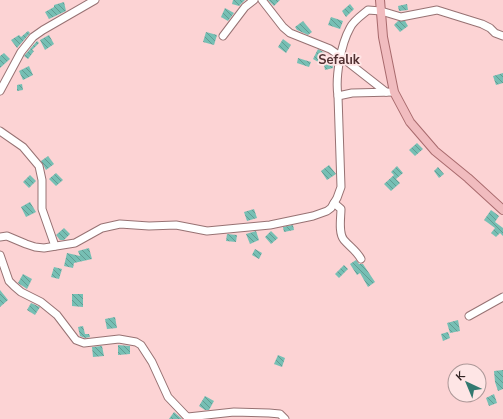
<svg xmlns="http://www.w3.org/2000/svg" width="503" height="419" viewBox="0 0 503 419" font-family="'Nunito Sans',sans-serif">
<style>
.building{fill:url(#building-back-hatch)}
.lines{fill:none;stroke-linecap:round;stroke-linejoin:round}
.minor-casing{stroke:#977273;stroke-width:9}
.major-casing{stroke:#a86a6d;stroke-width:10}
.minor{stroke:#fff;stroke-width:7}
.major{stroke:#f1bcbf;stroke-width:8}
.labels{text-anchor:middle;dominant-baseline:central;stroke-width:3.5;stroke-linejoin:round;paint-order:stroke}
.quarter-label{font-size:13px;font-weight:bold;fill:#513132;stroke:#fee5e5}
</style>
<defs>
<pattern id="building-back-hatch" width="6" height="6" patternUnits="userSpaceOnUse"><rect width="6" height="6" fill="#76bfb4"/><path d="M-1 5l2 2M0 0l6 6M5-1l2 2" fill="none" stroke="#619b92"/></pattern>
</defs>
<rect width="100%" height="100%" fill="#fcd3d4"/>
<g class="building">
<polygon points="233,0 245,0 239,6 232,4"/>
<polygon points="268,0 280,0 274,6"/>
<polygon points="64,2 66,11 49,19 45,12 54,7 54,5"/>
<polygon points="350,4 354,9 346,17 342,11"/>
<polygon points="407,4 408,10 399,11 398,6"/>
<polygon points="225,8 234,13 228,21 221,17"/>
<polygon points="331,17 343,21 340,29 328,25"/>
<polygon points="303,21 312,32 308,35 297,30 295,27"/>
<polygon points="398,21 405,21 408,26 400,32 394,25"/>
<polygon points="28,31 30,33 17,48 11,40 19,35 21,37"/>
<polygon points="206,32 217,35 214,45 203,42"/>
<polygon points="49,35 54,44 45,50 40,40"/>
<polygon points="283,39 291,45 286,53 278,47"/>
<polygon points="37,41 39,43 32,50 34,51 28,59 24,56"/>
<polygon points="318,49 325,53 320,63 313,59"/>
<polygon points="4,53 10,59 0,68 0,56"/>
<polygon points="298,58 311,62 309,67 297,63"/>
<polygon points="332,63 333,68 325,70 324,65"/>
<polygon points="29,66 33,75 23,80 19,71"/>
<polygon points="503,73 503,83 496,85 493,76"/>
<polygon points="22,84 23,90 17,91 17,85"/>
<polygon points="417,143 423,149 415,156 409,150"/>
<polygon points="48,156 54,164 46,170 41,161"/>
<polygon points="329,165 336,174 327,180 321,171"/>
<polygon points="397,166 403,173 396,179 400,183 391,191 384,184 394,175 391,172"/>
<polygon points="438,167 444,174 439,178 434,171"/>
<polygon points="56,173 63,180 56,186 49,179"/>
<polygon points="30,175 36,181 29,188 23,182"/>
<polygon points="30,202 36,212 26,217 21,207"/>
<polygon points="254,209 257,218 247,221 244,212"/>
<polygon points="491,210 499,216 495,222 503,228 503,236 500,233 496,237 491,233 495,228 484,220"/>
<polygon points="293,225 294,230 284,232 283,227"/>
<polygon points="64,228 70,234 64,240 60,240 56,235"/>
<polygon points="256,231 259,240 250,244 246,234"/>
<polygon points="271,231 278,238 271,244 265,237"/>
<polygon points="227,234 237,235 236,242 226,241"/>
<polygon points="89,248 92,259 74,263 73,268 64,266 67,253 80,256 78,251"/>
<polygon points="255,249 262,253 259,259 252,255"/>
<polygon points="356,260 359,264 363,264 375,282 368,287 360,273 357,275 350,264"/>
<polygon points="344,265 348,269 339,278 335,274"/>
<polygon points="54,267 62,269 59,279 51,277"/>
<polygon points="23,274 32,279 27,289 18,283"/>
<polygon points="0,290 8,300 0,307"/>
<polygon points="72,294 83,294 83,307 72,306"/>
<polygon points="31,303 40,307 35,315 27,310"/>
<polygon points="115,317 117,328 107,329 105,319"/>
<polygon points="458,320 460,331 450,333 447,323"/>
<polygon points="83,326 85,334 89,334 90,337 85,338 80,336 78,327"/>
<polygon points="448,332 450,338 443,341 441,334"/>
<polygon points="118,345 130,346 130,354 118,355"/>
<polygon points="102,346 104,356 93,357 92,347"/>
<polygon points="278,355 285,358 282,367 274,364"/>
<polygon points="503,370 503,389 498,391 495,382 494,371"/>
<polygon points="494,394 497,403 489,406 486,398"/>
<polygon points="205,396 214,401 209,410 205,410 199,406"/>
<polygon points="174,412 181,418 182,419 169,419"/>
</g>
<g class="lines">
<g class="minor-casing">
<g id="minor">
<polyline points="262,0 283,27 290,33 330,49 340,56 386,92"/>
<polyline points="223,36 245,7 254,0"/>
<polyline points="0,91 21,52 33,37 43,30 95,0"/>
<path d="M 338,96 C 335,77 341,44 350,28 C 353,21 362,15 368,10 L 381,11 L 401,17 L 437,10 L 482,24 L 490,28 L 495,33 L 503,36"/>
<polyline points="0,131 23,147 39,166 42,180 42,209 55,246"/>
<path d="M 334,203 L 341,209 C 341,217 338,233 344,240 C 350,247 356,250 361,259"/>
<polyline points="0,237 7,236 26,244 35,247 44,248 75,243 102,228 120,224 149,226 176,225 207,231 270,225 313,216 327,211 331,208 337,198 341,187 338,96 352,93 394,92"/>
<polyline points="0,255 9,281 14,286 21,292 41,302 57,315 76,340 84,343 119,339 136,342 141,345 152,362 168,397 189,419"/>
<polyline points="469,316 503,297"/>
<polyline points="188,417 234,412 269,413 280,414 285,419"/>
</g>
</g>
<g class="major-casing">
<polyline id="major" points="380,0 383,37 394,92 410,122 435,151 468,178 503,210"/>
</g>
<use href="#minor" class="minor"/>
<use href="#major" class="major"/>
</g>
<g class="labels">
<g class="quarter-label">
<text x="339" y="60">Sefalık</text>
</g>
</g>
<g transform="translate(467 383) rotate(316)"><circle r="19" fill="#fee5e5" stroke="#ad9898"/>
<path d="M0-3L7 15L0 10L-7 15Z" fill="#327970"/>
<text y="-6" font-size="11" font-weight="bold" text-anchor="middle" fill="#332424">K</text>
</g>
</svg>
